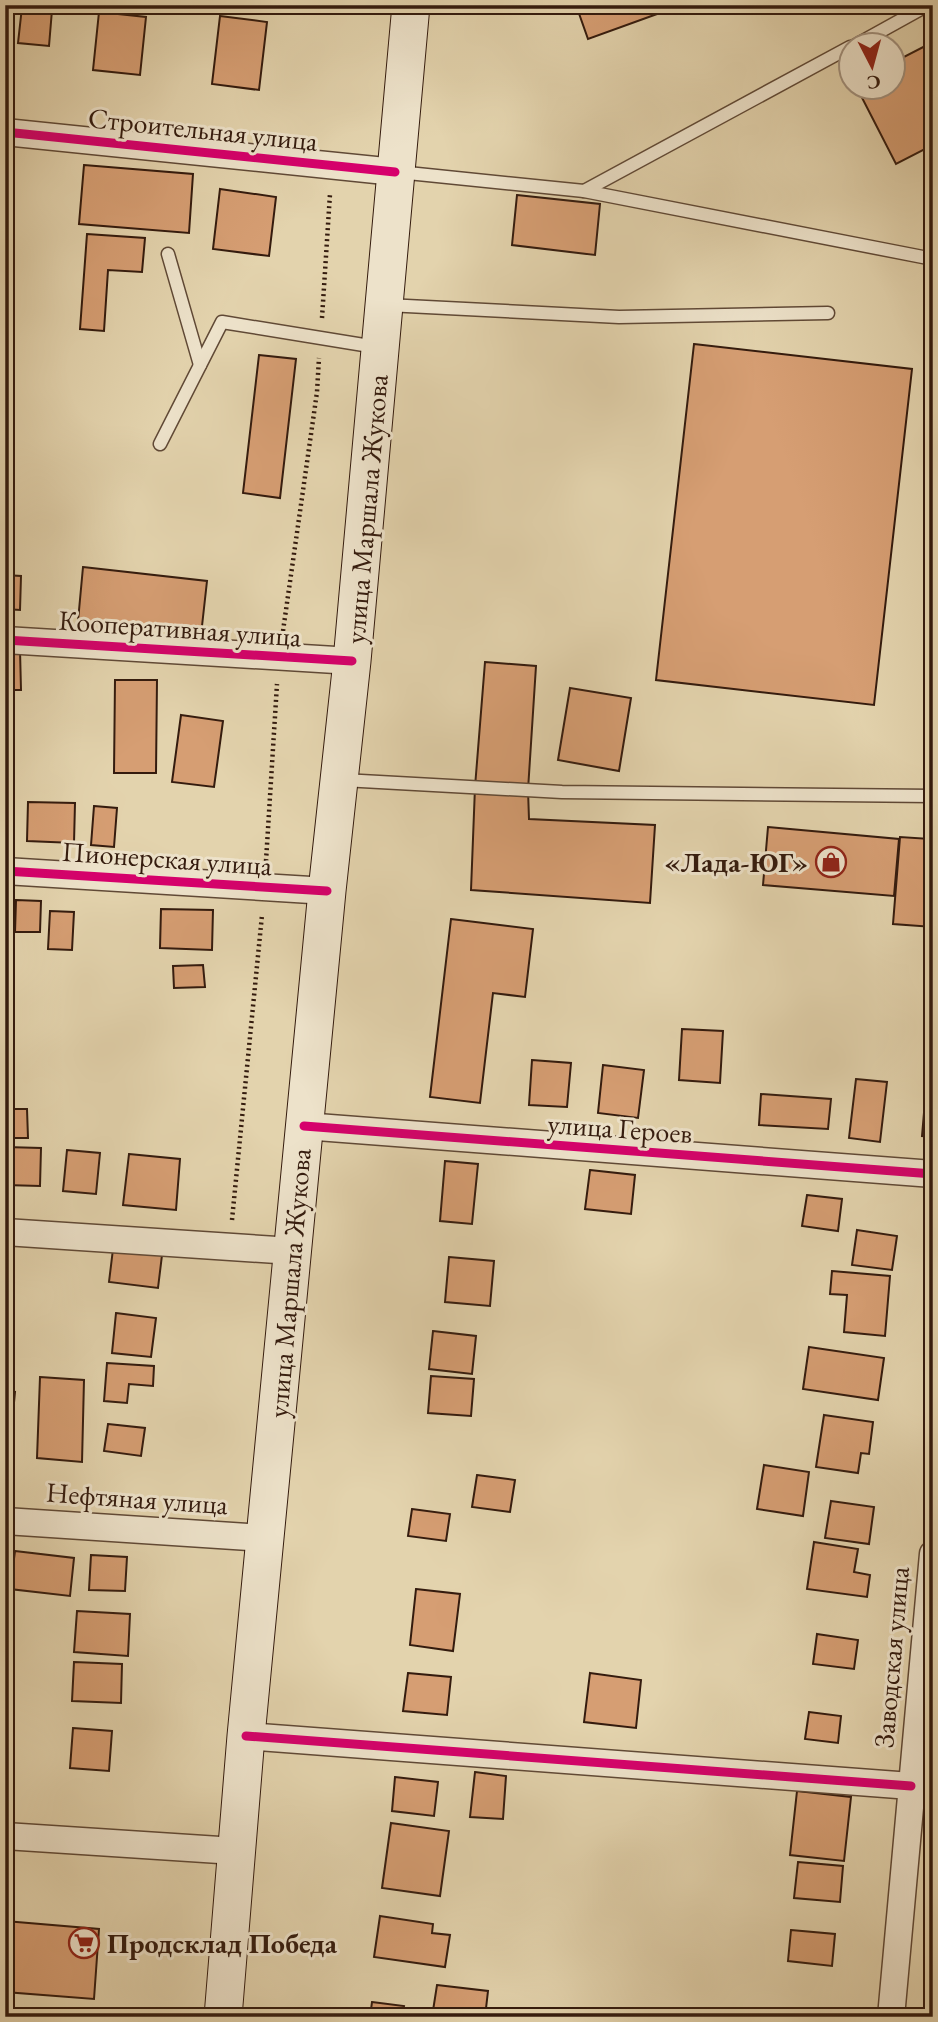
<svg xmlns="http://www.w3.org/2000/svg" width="938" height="2022" viewBox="0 0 938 2022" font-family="'EB Garamond',serif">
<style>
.building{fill:#d69e73;stroke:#341b0e;stroke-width:2}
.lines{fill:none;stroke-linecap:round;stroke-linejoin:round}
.lane-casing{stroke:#604936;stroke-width:15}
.street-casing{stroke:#604936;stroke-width:29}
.secondary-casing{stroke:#341b0e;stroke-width:39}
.path{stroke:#341b0e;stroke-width:4.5;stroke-dasharray:2 3.5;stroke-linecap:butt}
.lane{stroke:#ede2ca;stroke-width:12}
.street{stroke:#ede2ca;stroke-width:26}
.secondary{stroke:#ede2ca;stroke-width:37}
.cycleway-casing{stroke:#ede2ca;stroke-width:13}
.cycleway{stroke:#d6006c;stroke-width:9}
.labels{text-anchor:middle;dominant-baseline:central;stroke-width:6;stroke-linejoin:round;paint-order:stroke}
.street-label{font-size:28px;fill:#341b0e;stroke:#ede2ca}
.poi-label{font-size:28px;font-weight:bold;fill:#341b0e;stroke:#ede2ca;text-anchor:end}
</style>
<rect width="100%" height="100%" fill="#e3d3ad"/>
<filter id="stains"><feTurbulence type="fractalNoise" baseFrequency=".00286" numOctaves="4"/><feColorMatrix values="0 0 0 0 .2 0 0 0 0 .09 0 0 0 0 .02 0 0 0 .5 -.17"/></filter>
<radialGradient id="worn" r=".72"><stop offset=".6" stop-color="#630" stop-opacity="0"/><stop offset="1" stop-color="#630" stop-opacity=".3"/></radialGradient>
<g class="building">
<polygon points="576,5 682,5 588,39"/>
<polygon points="22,7 52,10 49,46 18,43"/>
<polygon points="99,12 146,17 140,75 93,70"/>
<polygon points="220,16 267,22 259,90 212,84"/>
<polygon points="933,42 933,145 896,164 857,88 892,88 892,63"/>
<polygon points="84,165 193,174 189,233 79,224"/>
<polygon points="220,189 276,197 269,256 213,249"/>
<polygon points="517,195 600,204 595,255 512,245"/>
<polygon points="87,234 145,238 142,272 108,270 104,331 80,329"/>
<polygon points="694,344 912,369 874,705 656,680"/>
<polygon points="259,355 296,359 280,498 243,493"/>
<polygon points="83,567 207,581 201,635 78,621"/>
<polygon points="5,575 21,576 20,610 5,609"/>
<polygon points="20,650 21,690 5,690 5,651"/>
<polygon points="485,662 536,666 528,790 475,787"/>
<polygon points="115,680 157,680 156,773 114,773"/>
<polygon points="570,688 631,698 619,771 558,760"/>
<polygon points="181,715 223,721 214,787 172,782"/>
<polygon points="5,765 13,766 9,815 5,814"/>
<polygon points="475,787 528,790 529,819 655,825 650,903 471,890"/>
<polygon points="28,802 75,803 74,843 27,841"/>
<polygon points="94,806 117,808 114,847 91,845"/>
<polygon points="768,827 899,839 894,896 763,885"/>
<polygon points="931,830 933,830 933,927 893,924 900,837 930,839"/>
<polygon points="16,900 41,901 40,932 15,932"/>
<polygon points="161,909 213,910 212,950 160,948"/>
<polygon points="50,911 74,912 72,950 48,949"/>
<polygon points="451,919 533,929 525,997 493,993 480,1103 430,1097"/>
<polygon points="203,965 205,987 174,988 173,966"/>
<polygon points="682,1029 723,1031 720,1083 679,1080"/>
<polygon points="532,1060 571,1063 567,1107 529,1105"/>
<polygon points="603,1065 644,1070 638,1118 598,1113"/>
<polygon points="856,1079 887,1082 880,1142 849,1138"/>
<polygon points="761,1094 831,1099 828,1129 759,1125"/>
<polygon points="925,1101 933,1102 933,1137 922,1136"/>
<polygon points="5,1109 27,1109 28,1138 5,1138"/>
<polygon points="5,1147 41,1148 40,1186 5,1185"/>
<polygon points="67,1150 100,1153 96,1194 63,1191"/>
<polygon points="129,1154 180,1159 176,1210 123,1205"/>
<polygon points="445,1161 478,1164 472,1224 440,1221"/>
<polygon points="590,1170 635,1175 631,1214 585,1209"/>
<polygon points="807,1195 842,1199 838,1231 802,1226"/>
<polygon points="857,1230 897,1236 892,1270 852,1265"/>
<polygon points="113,1249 162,1255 158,1288 109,1282"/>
<polygon points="449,1257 494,1261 490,1306 445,1302"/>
<polygon points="832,1271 890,1276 885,1336 844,1332 847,1295 830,1294"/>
<polygon points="5,1283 14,1283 12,1319 5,1319"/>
<polygon points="116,1313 156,1318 151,1357 112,1353"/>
<polygon points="433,1331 476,1336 472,1374 429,1369"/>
<polygon points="809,1347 884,1358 878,1400 803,1389"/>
<polygon points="107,1363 154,1366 153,1386 129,1384 127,1403 104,1401"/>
<polygon points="431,1376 474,1379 471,1416 428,1413"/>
<polygon points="40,1377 84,1380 82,1462 37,1458"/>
<polygon points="5,1391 15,1392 10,1445 5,1445"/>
<polygon points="824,1415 873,1422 869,1454 861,1453 858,1473 816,1467"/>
<polygon points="108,1424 145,1428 141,1456 104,1451"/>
<polygon points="764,1465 809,1472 803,1516 757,1509"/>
<polygon points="477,1475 515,1480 510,1512 472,1507"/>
<polygon points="831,1501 874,1507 869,1544 825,1538"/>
<polygon points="412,1509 450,1514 446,1541 408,1536"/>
<polygon points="814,1542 858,1549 854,1572 870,1575 867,1597 807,1589"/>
<polygon points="15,1551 74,1558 70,1596 10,1589"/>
<polygon points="91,1555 127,1557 125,1591 89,1590"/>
<polygon points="416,1589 460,1594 453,1651 410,1645"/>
<polygon points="77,1611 130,1614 128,1656 74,1652"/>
<polygon points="817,1634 858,1640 854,1669 813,1664"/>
<polygon points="74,1662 122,1664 121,1703 72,1701"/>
<polygon points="408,1673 451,1677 447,1715 403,1711"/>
<polygon points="590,1673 641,1680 636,1728 584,1722"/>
<polygon points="809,1712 841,1716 838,1743 805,1739"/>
<polygon points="73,1728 112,1731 109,1771 70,1768"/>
<polygon points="475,1772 506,1776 503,1819 470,1817"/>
<polygon points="395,1777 438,1782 434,1816 392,1811"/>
<polygon points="797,1791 851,1797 844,1861 790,1855"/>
<polygon points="391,1823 449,1831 440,1896 382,1888"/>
<polygon points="798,1862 843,1866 840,1902 794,1898"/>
<polygon points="380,1916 433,1924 432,1933 450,1935 445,1967 374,1957"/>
<polygon points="5,1921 99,1929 94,1999 5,1992"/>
<polygon points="791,1930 835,1934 832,1966 788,1961"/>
<polygon points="437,1985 488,1991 485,2017 432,2017"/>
<polygon points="372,2002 404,2006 402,2017 370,2017"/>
<polygon points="772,2008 826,2012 825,2017 771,2017"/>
</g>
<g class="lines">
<g class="lane-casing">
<g id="lane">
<polyline points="854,46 928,5"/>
<polyline points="398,172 584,191 933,259"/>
<polyline points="584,191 850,47"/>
<polyline points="168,254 200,365"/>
<polyline points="387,305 619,317 828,313"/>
<polyline points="160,444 222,322 376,347"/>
<polyline points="343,780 562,792 933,796"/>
</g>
</g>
<g class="street-casing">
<g id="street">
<polyline points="5,132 395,172"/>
<polyline points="5,640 352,661"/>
<polyline points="5,871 327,891"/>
<polyline points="304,1126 933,1174"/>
<polyline points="5,1232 292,1251"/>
<polyline points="5,1521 265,1538"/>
<polyline points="246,1736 911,1786"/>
<polyline points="5,1836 235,1851"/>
<polyline points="891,2017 933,1554"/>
</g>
</g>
<g class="secondary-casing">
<polyline id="secondary" points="223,2017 246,1736 327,891 352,661 411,5"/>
</g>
<g class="path">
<polyline points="322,318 330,194"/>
<polyline points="283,631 317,392 319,358"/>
<polyline points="266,861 277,684"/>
<polyline points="232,1220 262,915"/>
</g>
<use href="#lane" class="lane"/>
<use href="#street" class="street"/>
<use href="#secondary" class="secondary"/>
<g class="cycleway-casing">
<g id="cycleway">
<polyline points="5,132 395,172"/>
<polyline points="5,640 352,661"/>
<polyline points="5,871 327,891"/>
<polyline points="304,1126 933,1174"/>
<polyline points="246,1736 911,1786"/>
</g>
</g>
<use href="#cycleway" class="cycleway"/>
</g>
<defs>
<g id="shop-ring" transform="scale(1.575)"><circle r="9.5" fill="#ede2ca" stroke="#8f2418" stroke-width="1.5"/><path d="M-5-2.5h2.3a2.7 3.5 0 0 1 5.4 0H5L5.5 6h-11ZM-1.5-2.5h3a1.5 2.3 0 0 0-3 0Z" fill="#8f2418"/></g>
<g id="supermarket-ring" transform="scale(1.575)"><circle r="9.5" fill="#ede2ca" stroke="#8f2418" stroke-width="1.5"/><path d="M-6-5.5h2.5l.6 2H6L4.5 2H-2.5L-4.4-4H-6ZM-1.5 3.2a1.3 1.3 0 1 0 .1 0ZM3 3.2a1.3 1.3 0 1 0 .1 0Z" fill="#8f2418"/></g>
</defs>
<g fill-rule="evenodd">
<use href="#shop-ring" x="831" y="862"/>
<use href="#supermarket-ring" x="84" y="1943"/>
</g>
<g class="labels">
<g class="street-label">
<text transform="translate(203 129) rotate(6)">Строительная улица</text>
<text transform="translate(366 509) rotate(-85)">улица Маршала Жукова</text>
<text transform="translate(180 628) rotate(4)">Кооперативная улица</text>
<text transform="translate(167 858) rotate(4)">Пионерская улица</text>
<text transform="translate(620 1128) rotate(4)">улица Героев</text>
<text transform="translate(289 1283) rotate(-85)">улица Маршала Жукова</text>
<text transform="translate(137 1498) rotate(4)">Нефтяная улица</text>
<text transform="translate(891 1657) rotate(-85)">Заводская улица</text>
</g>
<g class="poi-label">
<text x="808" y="862">«Лада-ЮГ»</text>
<text x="107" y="1943" text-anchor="start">Продсклад Победа</text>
</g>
</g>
<rect width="938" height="2022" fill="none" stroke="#e3d3ad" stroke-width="28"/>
<rect x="7" y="7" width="924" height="2008" fill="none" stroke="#341b0e" stroke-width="3.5"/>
<rect x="14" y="14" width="910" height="1994" fill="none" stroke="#341b0e" stroke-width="2"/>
<g transform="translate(872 66) rotate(174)"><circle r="33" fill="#ede2ca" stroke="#a3927f" stroke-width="2"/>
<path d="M0-5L12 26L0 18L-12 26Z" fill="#8f2418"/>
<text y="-10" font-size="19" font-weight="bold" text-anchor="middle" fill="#341b0e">С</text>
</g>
<rect width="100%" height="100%" filter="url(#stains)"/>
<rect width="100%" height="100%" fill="url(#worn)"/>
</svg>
